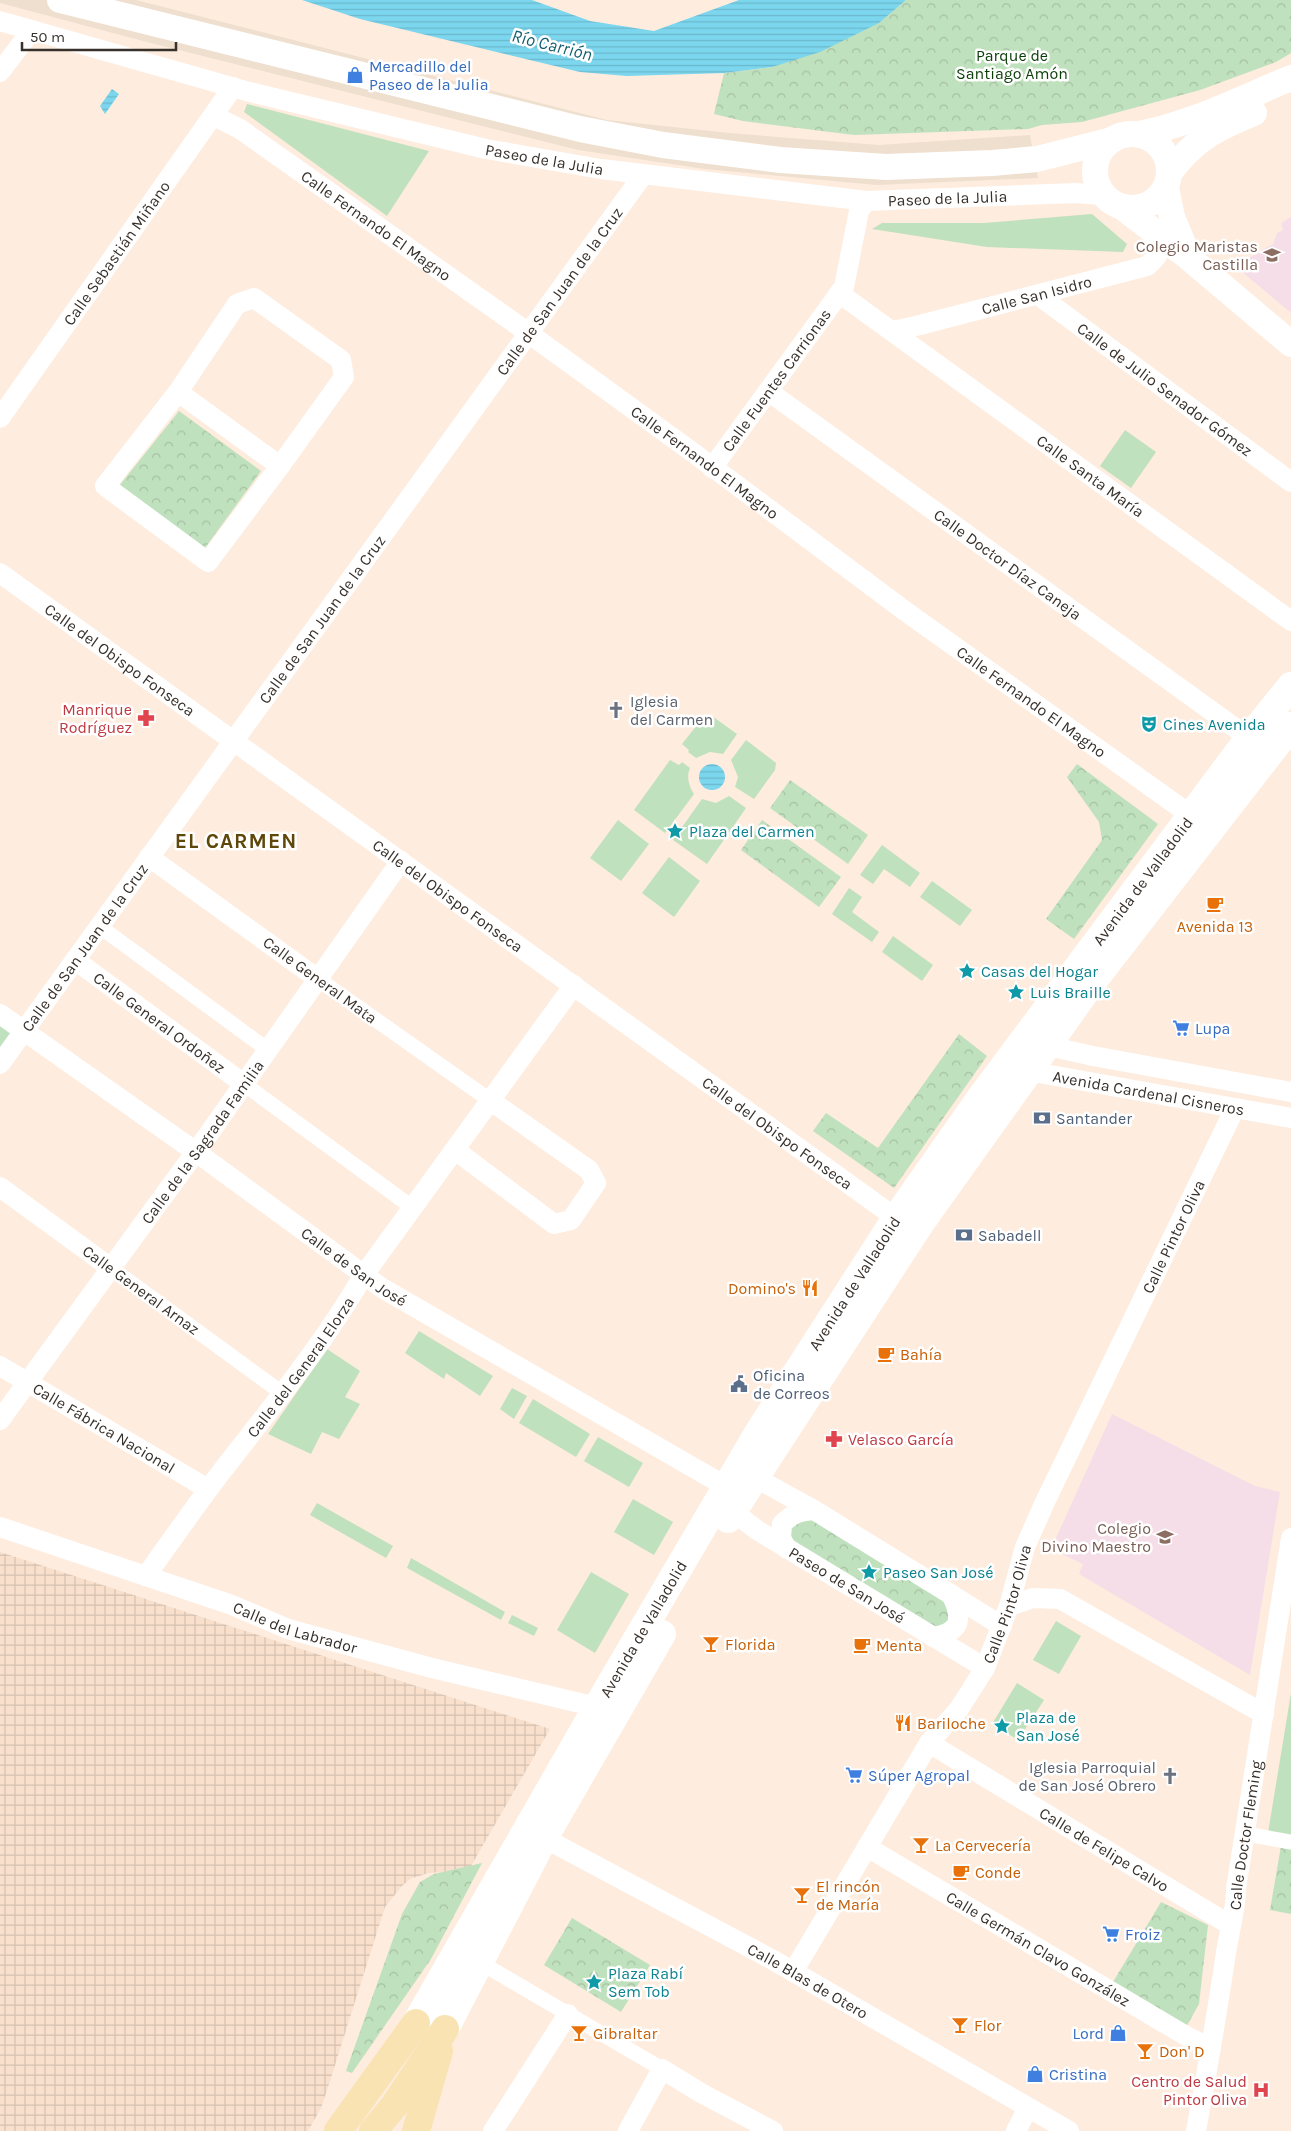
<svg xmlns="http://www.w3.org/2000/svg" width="1291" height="2131" viewBox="0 0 1291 2131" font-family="Karla,sans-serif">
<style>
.commercial{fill:#efdfce}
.industrial{fill:url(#industrial-grid)}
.education{fill:#f6dee9}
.green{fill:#c0e1bd}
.park{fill:url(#park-crowns)}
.water{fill:url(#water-rules)}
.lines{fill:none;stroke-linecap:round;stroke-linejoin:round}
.pedestrian{stroke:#fff;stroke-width:15}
.minor{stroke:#fff;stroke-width:20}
.tertiary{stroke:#fff;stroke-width:26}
.secondary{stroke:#fff;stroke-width:28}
.primary{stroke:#f9e3b3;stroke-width:28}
.labels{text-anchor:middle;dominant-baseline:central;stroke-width:5;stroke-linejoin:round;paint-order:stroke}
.park-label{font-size:16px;fill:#0a3e07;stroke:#fff}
.shop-label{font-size:16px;fill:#366cbe;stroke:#fff;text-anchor:start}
.street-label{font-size:16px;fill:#37302b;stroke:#fff}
.education-label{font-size:16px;fill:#785e54;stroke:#fff;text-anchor:end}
.worship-label{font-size:16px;fill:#5b616d;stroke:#fff;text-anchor:start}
.health-label{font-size:16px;fill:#be3a42;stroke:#fff;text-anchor:end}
.culture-label{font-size:16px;fill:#0d838f;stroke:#fff;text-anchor:start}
.food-label{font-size:16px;fill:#c56008;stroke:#fff;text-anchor:start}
.service-label{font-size:16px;fill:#4e5e75;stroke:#fff;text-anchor:start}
.water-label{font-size:18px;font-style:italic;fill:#125f6f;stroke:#fff}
.district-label{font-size:21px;font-weight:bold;letter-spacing:1px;fill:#5f470a;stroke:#fff}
</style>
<defs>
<pattern id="industrial-grid" width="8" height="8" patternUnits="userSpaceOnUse" patternTransform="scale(1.25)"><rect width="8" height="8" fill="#f8e0cd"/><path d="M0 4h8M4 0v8" fill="none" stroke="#d5c0b0"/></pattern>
<pattern id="park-crowns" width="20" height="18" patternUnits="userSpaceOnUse" patternTransform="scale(1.25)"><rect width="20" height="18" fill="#c0e1bd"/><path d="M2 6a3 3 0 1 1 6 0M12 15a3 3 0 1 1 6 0" fill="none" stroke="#a6c1a3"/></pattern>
<pattern id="water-rules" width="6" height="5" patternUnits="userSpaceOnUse" patternTransform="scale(1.25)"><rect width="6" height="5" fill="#7bd6ee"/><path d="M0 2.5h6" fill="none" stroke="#6bb8cc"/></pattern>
</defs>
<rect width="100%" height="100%" fill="#feecde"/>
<polygon class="commercial" points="0,0 136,0 607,120 729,133 879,145 1030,135 1038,178 876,185 705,169 578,150 147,42 0,3"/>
<polygon class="industrial" points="0,1552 550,1729 471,1866 455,1871 428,1873 410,1879 402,1886 385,1907 329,2084 321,2108 308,2131 0,2131"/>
<g class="education">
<polygon points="1291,217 1291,313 1235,266 1273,244 1277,233 1283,230 1281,223"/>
<polygon points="1112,1414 1255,1486 1280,1492 1250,1675 1079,1574 1083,1564 1051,1549"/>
</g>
<g class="green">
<polygon points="247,104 429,151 387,216 244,112"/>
<polygon points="1092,214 1127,244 1123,252 987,247 872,229 882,223 984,223"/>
<polygon points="1125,430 1156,452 1131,488 1100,466"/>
<polygon points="705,715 712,716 737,734 723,754 710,752 696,758 688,752 689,750 682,744"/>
<polygon points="746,740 776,763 775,770 754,799 735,787 738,777 731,760"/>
<path d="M 670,760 L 679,765 L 682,762 L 690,768 C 686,777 689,786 694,794 L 665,833 L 634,810 Z"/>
<polygon points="729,796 746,808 707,864 673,840 702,799 716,803"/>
<polygon points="618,820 649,844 621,881 590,858"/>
<polygon points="882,845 920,873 910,887 884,869 873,884 860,875"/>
<polygon points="669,857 700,881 674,917 642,893"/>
<polygon points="932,881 972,910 960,926 920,897"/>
<polygon points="849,888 862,897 852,912 879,932 872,942 832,914"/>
<polygon points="893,936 933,965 922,981 882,952"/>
<polygon points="0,1015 23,1031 0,1063"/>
<polygon points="419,1331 493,1376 480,1396 446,1373 444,1379 405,1353"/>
<polygon points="327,1349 360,1371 345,1397 360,1404 339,1439 322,1432 311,1454 268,1434"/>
<polygon points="512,1388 527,1396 514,1419 500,1409"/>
<polygon points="533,1399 590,1434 576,1457 519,1423"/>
<polygon points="598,1437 643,1463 629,1487 584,1461"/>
<polygon points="633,1499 673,1522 654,1555 614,1532"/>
<polygon points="317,1503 393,1546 386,1558 310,1515"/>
<polygon points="411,1558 505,1612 501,1620 407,1568"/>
<polygon points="591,1572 629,1594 595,1653 557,1630"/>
<polygon points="512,1615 538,1628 534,1636 508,1623"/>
<polygon points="1056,1621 1081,1636 1059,1674 1033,1660"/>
<polygon points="1017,1683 1044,1700 1018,1740 992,1724"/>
<polygon points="1291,1693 1291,1837 1268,1833"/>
</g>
<g class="park">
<polygon points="906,0 1291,0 1291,53 1276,62 1200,90 1082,122 1042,125 1028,129 854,135 743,121 714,114 724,73 772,67 880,22"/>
<polygon points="179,411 261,471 205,548 119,486"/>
<polygon points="1077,764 1158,824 1074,939 1046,919 1102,840 1099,822 1067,777"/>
<polygon points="790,780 868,835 848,864 770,808"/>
<polygon points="762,820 841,877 819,907 741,850"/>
<polygon points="959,1034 987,1056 894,1188 813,1131 826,1113 878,1148"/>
<polygon points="801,1511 951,1594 947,1635 787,1549 782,1524"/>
<polygon points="1282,1840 1291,1842 1291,1914 1270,1910"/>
<polygon points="482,1863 431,1959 352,2073 346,2071 402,1914 420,1882 434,1874"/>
<polygon points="1161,1902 1208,1925 1199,2004 1185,2029 1113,1982"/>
<polygon points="572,1918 650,1965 621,2012 544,1965"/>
</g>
<g class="water">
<polygon points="302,0 532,0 590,21 654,31 739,0 906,0 879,23 820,52 772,67 724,73 627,76 580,72 360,19"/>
<polygon points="112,89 119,94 105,114 100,106"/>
<circle cx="712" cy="777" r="13"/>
</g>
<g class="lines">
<g class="pedestrian">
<polyline points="99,926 268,1050"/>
<polyline points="318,979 491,1101"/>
<polyline points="244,1084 413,1208"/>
<polyline points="111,1268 282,1393"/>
<polyline points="1246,1834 1291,1842"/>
<polyline points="481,1963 662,2069"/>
</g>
<g class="minor">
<path id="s1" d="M 0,21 L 246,91 L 486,149 L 601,169 L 866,201 L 1075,193 L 1103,195"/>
<polyline points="0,72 32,30"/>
<path id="s2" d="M 214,116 L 240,129 L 509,319 L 695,454 L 905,611 L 1192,816"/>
<path id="s3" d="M 839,293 L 1291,621"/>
<path id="s4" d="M 1038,295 L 1291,482"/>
<polygon points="254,298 341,360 344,377 280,466 208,562 105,486 178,392 237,304"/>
<path id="s5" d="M 892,331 L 916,326 L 1147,266 C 1158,257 1161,251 1162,237"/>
<path id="s6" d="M 768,391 L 1249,738"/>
<polyline points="178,392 280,466"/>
<path id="s7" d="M 0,418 L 233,87"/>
<path id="s8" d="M 712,468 L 844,287 L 859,211 L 866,201"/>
<path id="s9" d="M 0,573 L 896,1218"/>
<polyline points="149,857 318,979"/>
<path id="s10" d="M 75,960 L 244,1084"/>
<path id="s11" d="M 0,1014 L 196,1152 L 382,1288 L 727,1487"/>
<polyline points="1038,1038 1048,1046 1093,1056 1291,1092"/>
<path id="s12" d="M 0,1064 L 643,175"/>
<path id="s13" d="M 1020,1066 L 1028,1071 L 1291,1118"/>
<polyline points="455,1150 554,1224 571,1220 596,1183 589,1170 491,1101"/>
<polyline points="0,1187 111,1268"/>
<path id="s14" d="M 0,1366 L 208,1489"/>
<path id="s15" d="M 0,1420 L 208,1135 L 401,861"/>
<polyline points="743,1482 756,1478 814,1510 1002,1626"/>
<path id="s16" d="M 730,1499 L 732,1511 L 757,1530 L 985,1668"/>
<path id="s17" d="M 0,1527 L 232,1605 L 288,1629 L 432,1668 L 597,1707"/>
<path d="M 787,1549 L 781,1538 L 782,1524 C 792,1514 799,1511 814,1510"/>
<path id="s18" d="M 146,1576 C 171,1541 196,1505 222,1471 C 271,1408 323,1345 363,1276 L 574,985"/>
<polyline points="1009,1606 1033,1598 1060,1599 1264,1714"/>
<path d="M 933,1637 C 962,1632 963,1618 951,1594"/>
<path id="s19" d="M 929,1743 L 1230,1925"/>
<path id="s20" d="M 544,1838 L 773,1960 L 1069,2131"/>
<path id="s21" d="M 867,1847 L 1188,2037 L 1211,2048"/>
<path id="s22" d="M 793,1972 L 929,1743 L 959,1709 L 985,1668 L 1009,1606 L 1025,1547 L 1045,1502 L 1235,1108"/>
<polyline points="493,2131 568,2014"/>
<polyline points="628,2131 662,2069 701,2093 773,2131"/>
<polyline points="1016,2131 1028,2108"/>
<path id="s23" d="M 1196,2131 C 1207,2072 1217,2013 1226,1953 C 1229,1932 1236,1910 1236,1889 L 1291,1538"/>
</g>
<g class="tertiary">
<polyline points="60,0 580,129 663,145 780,160 886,167 992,163 1037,159 1112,140"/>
<circle cx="1132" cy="171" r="37"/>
<path d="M 1139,134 C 1192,124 1242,98 1291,78"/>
<path d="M 1170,172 C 1195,139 1217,128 1254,113"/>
<polyline points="1166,188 1172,217 1188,256"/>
<polyline points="1122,207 1188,257 1291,344"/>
</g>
<g class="secondary">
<polyline points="728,1519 920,1224 1091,984 1291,726"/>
<path id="s24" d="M 416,2023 L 597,1707 L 758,1433 L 896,1218 L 981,1097 L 1249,738 L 1291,686"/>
<polyline points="445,2029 544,1838 662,1634"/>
</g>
<g class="primary">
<polyline points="338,2131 416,2023"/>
<polyline points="373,2131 394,2106 445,2029"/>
<polyline points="416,2131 439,2051"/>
</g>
</g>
<defs>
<g id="shop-bare" transform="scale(1.35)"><path d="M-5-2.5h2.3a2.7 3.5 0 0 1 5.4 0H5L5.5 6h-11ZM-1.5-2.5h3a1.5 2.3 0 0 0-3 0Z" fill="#3f7fe0" stroke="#fff" stroke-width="2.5" paint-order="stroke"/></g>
<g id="school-bare" transform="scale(1.35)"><path d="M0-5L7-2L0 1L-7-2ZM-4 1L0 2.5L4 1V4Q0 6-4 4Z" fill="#8d6e63" stroke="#fff" stroke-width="2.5" paint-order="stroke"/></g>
<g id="church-bare" transform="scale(1.35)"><path d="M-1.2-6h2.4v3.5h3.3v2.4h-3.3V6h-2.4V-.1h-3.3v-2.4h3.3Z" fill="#6b7280" stroke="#fff" stroke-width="2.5" paint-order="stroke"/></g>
<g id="pharmacy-bare" transform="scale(1.35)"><path d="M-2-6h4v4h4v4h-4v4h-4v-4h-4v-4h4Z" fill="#e0444e" stroke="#fff" stroke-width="2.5" paint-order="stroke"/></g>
<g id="theatre-bare" transform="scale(1.35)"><path d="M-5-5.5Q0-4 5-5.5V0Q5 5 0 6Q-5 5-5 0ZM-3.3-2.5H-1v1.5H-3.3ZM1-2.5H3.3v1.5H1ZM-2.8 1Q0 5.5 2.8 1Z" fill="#0f9aa8" stroke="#fff" stroke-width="2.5" paint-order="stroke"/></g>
<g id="sight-bare" transform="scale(1.35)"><path d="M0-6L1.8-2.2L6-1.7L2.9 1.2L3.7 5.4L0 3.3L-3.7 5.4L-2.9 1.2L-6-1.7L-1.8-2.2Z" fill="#0f9aa8" stroke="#fff" stroke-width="2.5" paint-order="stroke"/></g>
<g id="cafe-bare" transform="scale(1.35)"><path d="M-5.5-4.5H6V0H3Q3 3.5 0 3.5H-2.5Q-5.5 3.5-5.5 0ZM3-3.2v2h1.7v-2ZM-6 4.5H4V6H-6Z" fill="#e8710a" stroke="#fff" stroke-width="2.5" paint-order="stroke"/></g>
<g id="supermarket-bare" transform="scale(1.35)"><path d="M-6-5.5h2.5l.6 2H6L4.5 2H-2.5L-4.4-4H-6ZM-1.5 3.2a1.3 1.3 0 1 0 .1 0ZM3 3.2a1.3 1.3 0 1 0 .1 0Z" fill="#3f7fe0" stroke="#fff" stroke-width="2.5" paint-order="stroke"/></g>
<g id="bank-bare" transform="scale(1.35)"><path d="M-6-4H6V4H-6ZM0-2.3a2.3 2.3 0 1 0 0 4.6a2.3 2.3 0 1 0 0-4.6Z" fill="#5c6f8a" stroke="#fff" stroke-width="2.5" paint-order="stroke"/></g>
<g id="restaurant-bare" transform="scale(1.35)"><path d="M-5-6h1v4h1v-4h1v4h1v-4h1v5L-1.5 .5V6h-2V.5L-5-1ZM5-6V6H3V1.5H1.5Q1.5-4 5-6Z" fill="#e8710a" stroke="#fff" stroke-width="2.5" paint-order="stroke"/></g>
<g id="civic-bare" transform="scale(1.35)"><path d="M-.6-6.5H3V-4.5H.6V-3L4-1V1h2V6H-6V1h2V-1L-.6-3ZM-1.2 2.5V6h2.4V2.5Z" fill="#5c6f8a" stroke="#fff" stroke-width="2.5" paint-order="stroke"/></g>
<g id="bar-bare" transform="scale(1.35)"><path d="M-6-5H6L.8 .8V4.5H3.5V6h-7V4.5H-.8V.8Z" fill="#e8710a" stroke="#fff" stroke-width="2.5" paint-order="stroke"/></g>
<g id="hospital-bare" transform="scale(1.35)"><path d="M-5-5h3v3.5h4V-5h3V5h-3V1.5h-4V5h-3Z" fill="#e0444e" stroke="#fff" stroke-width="2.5" paint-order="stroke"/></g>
</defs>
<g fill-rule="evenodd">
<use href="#shop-bare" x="355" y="75"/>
<use href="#school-bare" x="1272" y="255"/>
<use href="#church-bare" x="616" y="710"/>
<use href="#pharmacy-bare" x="146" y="718"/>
<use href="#theatre-bare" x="1149" y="724"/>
<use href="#sight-bare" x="675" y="831"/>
<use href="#cafe-bare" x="1215" y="904"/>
<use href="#sight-bare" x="967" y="971"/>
<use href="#sight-bare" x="1016" y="992"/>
<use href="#supermarket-bare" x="1181" y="1028"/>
<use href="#bank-bare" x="1042" y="1118"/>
<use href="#bank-bare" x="964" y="1235"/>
<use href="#restaurant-bare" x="810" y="1288"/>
<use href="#cafe-bare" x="886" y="1354"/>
<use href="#civic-bare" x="739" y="1384"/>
<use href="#pharmacy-bare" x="834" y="1439"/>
<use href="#school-bare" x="1165" y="1537"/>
<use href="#sight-bare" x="869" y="1572"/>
<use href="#bar-bare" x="711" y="1644"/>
<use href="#cafe-bare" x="862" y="1645"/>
<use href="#restaurant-bare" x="903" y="1723"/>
<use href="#sight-bare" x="1002" y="1726"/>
<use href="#supermarket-bare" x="854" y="1775"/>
<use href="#church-bare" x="1170" y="1776"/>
<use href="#bar-bare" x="921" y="1845"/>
<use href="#cafe-bare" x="961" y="1872"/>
<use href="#bar-bare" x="802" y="1895"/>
<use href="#supermarket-bare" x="1111" y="1934"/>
<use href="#sight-bare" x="594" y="1982"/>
<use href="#bar-bare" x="960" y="2025"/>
<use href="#bar-bare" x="579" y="2033"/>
<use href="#shop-bare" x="1118" y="2033"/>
<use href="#bar-bare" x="1145" y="2051"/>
<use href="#shop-bare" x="1035" y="2074"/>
<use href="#hospital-bare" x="1261" y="2090"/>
</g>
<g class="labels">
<g class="park-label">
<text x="1012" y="55">Parque de<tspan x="1012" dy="18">Santiago Amón</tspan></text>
</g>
<g class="shop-label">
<text x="369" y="66">Mercadillo del<tspan x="369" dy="18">Paseo de la Julia</tspan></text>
<text x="1195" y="1028">Lupa</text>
<text x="868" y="1775">Súper Agropal</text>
<text x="1125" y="1934">Froiz</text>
<text x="1104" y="2033" text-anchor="end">Lord</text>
<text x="1049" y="2074">Cristina</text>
</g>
<g class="street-label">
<text stroke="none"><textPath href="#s1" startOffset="562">Paseo de la Julia</textPath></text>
<text stroke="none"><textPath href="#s1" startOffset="968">Paseo de la Julia</textPath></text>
<text stroke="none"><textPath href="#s2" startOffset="196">Calle Fernando El Magno</textPath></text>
<text stroke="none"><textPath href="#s7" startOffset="202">Calle Sebastián Miñano</textPath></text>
<text stroke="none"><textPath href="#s12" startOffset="954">Calle de San Juan de la Cruz</textPath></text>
<text stroke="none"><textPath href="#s5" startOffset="149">Calle San Isidro</textPath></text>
<text stroke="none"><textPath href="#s8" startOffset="109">Calle Fuentes Carrionas</textPath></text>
<text stroke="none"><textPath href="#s4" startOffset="158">Calle de Julio Senador Gómez</textPath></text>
<text stroke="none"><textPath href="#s2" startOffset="601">Calle Fernando El Magno</textPath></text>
<text stroke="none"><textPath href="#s3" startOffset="311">Calle Santa María</textPath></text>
<text stroke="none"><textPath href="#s6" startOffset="296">Calle Doctor Díaz Caneja</textPath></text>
<text stroke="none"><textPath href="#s12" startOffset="549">Calle de San Juan de la Cruz</textPath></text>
<text stroke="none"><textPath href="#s9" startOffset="148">Calle del Obispo Fonseca</textPath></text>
<text stroke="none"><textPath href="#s2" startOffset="1006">Calle Fernando El Magno</textPath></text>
<text stroke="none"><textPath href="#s24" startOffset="1355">Avenida de Valladolid</textPath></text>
<text stroke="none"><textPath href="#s9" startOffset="552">Calle del Obispo Fonseca</textPath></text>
<text stroke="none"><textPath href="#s12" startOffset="144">Calle de San Juan de la Cruz</textPath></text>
<text transform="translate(320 980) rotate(36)">Calle General Mata</text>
<text stroke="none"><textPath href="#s10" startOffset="105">Calle General Ordoñez</textPath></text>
<text stroke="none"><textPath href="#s13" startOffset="132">Avenida Cardenal Cisneros</textPath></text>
<text stroke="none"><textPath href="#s9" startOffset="958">Calle del Obispo Fonseca</textPath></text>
<text stroke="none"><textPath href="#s15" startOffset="344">Calle de la Sagrada Familia</textPath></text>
<text stroke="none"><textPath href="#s22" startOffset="832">Calle Pintor Oliva</textPath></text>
<text stroke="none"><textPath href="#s11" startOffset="435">Calle de San José</textPath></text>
<text stroke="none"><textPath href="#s24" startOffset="860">Avenida de Valladolid</textPath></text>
<text transform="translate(141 1290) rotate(36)">Calle General Arnaz</text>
<text stroke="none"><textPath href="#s18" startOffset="260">Calle del General Elorza</textPath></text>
<text stroke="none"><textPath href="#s14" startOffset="121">Calle Fábrica Nacional</textPath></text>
<text stroke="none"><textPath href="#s16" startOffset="149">Paseo de San José</textPath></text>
<text stroke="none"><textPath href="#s22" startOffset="428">Calle Pintor Oliva</textPath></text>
<text stroke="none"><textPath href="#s17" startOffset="312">Calle del Labrador</textPath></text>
<text stroke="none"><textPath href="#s24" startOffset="455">Avenida de Valladolid</textPath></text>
<text stroke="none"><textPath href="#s23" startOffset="300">Calle Doctor Fleming</textPath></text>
<text stroke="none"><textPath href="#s19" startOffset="205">Calle de Felipe Calvo</textPath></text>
<text stroke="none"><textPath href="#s21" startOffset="199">Calle Germán Clavo González</textPath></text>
<text stroke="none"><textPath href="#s20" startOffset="300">Calle Blas de Otero</textPath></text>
</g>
<g class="education-label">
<text x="1258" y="246">Colegio Maristas<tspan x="1258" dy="18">Castilla</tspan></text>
<text x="1151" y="1528">Colegio<tspan x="1151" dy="18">Divino Maestro</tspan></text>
</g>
<g class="worship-label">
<text x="630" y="701">Iglesia<tspan x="630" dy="18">del Carmen</tspan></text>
<text x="1156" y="1767" text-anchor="end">Iglesia Parroquial<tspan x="1156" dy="18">de San José Obrero</tspan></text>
</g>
<g class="health-label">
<text x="132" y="709">Manrique<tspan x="132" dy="18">Rodríguez</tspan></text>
<text x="848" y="1439" text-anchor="start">Velasco García</text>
<text x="1247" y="2081">Centro de Salud<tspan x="1247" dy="18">Pintor Oliva</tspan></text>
</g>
<g class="culture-label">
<text x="1163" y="724">Cines Avenida</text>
<text x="689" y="831">Plaza del Carmen</text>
<text x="981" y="971">Casas del Hogar</text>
<text x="1030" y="992">Luis Braille</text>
<text x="883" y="1572">Paseo San José</text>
<text x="1016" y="1717">Plaza de<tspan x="1016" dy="18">San José</tspan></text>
<text x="608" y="1973">Plaza Rabí<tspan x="608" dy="18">Sem Tob</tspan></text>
</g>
<g class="food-label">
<text x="1215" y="926" text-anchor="middle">Avenida 13</text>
<text x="796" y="1288" text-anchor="end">Domino's</text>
<text x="900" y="1354">Bahía</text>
<text x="725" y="1644">Florida</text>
<text x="876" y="1645">Menta</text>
<text x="917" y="1723">Bariloche</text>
<text x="935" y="1845">La Cervecería</text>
<text x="975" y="1872">Conde</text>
<text x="816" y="1886">El rincón<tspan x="816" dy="18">de María</tspan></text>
<text x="974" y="2025">Flor</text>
<text x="593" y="2033">Gibraltar</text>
<text x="1159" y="2051">Don' D</text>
</g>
<g class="service-label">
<text x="1056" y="1118">Santander</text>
<text x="978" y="1235">Sabadell</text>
<text x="753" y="1375">Oficina<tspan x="753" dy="18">de Correos</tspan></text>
</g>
<g class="water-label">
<text transform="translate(552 45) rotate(14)">Río Carrión</text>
</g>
<g class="district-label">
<text x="236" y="841">EL CARMEN</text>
</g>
</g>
<path d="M22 42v8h154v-8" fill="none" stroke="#37302b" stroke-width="2.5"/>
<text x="30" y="42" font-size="15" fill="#37302b" stroke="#ffffff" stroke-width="4" paint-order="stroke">50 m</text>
</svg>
